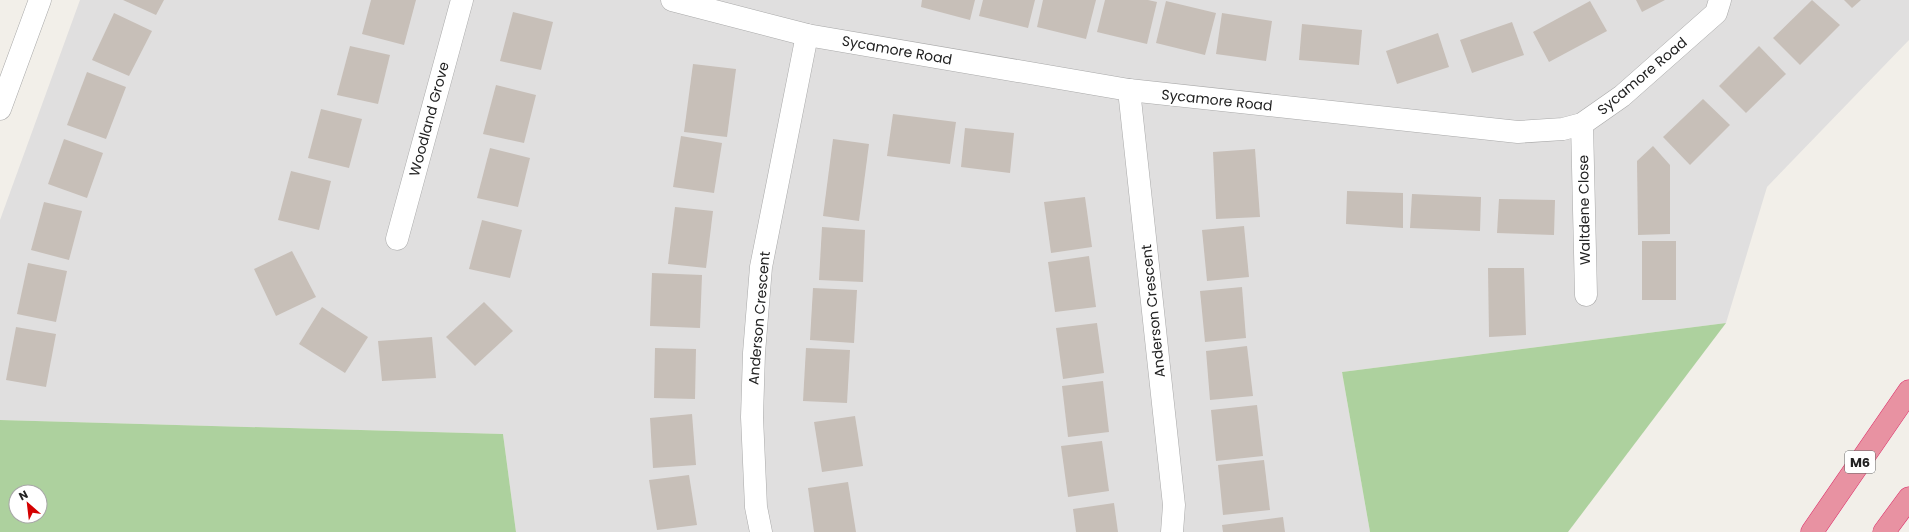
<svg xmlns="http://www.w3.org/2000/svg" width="1909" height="532" viewBox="0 0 1909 532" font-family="Poppins,sans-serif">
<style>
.residential{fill:#e0dfdf}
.forest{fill:#add19e;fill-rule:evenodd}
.building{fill:#c7bfb8}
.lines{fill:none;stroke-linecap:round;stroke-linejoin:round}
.minor-casing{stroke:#a9a9a9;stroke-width:23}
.highway-casing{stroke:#dc2a67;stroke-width:23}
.minor{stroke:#fff;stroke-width:22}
.highway{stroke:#e892a2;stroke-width:22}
.labels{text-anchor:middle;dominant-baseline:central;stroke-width:3.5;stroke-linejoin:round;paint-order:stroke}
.shield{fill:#fff;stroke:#646464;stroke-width:1}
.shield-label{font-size:13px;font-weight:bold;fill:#222}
.street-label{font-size:14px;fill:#222;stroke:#fff}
</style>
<rect width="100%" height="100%" fill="#f2efe9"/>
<polygon class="residential" points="80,0 1909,0 1909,40 1767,187 1726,323 1342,372 1370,532 516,532 503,434 0,420 0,220"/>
<g class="forest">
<polygon points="1726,323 1568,532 1370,532 1342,372"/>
<path d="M 0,420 L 503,434 L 516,532 L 0,532 ZM 16,492 L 40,492 L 40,516 L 16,516 Z"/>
</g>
<g class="building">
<polygon points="123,0 164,0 156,15"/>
<polygon points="371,0 416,0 404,45 362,34"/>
<polygon points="922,0 975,0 970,20 921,7"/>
<polygon points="983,0 1035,0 1028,28 979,16"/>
<polygon points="1043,0 1096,0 1086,39 1037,27"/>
<polygon points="1105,0 1148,0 1157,2 1147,44 1097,32"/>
<polygon points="1636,0 1665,0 1642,12"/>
<polygon points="1812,0 1840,25 1800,65 1773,38"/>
<polygon points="1844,0 1861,0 1852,8"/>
<polygon points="1166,1 1216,13 1205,55 1156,43"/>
<polygon points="1590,1 1607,31 1549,62 1533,32"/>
<polygon points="513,12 553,22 541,70 500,61"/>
<polygon points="114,13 152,31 129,76 92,60"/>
<polygon points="1222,13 1272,21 1266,61 1216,54"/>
<polygon points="1512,22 1524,55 1472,73 1460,40"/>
<polygon points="1302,24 1362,30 1359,65 1299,60"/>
<polygon points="1438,33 1449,67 1397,84 1386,51"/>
<polygon points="350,46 390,55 378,104 337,95"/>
<polygon points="1759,46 1786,74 1746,113 1719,86"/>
<polygon points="693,64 736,69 727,137 684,132"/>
<polygon points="87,72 126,87 106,139 67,125"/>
<polygon points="496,85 536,95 524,143 483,134"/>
<polygon points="1703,99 1730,125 1690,165 1663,137"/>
<polygon points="321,109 362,119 349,168 308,158"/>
<polygon points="893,114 956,122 950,164 887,156"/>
<polygon points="965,128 1014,133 1010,173 961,167"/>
<polygon points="681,136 722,143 714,193 673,187"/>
<polygon points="64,139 103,153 87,198 48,184"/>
<polygon points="833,139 869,144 859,221 823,216"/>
<polygon points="1653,146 1670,165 1670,234 1638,235 1637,161"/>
<polygon points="490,148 530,158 518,207 477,198"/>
<polygon points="1255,149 1260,217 1216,219 1213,152"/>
<polygon points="291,171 331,181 319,230 278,220"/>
<polygon points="1347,191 1403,193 1403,228 1346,224"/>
<polygon points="1412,194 1481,197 1480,231 1410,228"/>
<polygon points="1085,197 1092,247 1051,253 1044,202"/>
<polygon points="1499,199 1555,200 1554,235 1497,233"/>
<polygon points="44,202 82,211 69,260 31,250"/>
<polygon points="675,207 713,211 706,268 668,264"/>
<polygon points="482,220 522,230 510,278 469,269"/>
<polygon points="1244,226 1249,277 1207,281 1202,230"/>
<polygon points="822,227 865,230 863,282 819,280"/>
<rect x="1642" y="241" width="34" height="59"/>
<polygon points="292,251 316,297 276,316 254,269"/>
<polygon points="1089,256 1096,307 1055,312 1048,262"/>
<polygon points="28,263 67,271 56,322 17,314"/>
<polygon points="1488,268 1524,268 1526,335 1489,337"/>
<polygon points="652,273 702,275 700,328 650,326"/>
<polygon points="1242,287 1246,338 1205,342 1200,291"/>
<polygon points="813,288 857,290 854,343 810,340"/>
<polygon points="484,302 513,331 475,366 446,337"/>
<polygon points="322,307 368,337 345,373 299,344"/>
<polygon points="1097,323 1104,373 1063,379 1056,328"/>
<polygon points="16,327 56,334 46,387 6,380"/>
<polygon points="432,337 436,378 382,381 378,341"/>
<polygon points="1247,346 1253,396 1210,400 1206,351"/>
<polygon points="655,348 696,349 695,399 654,398"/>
<polygon points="806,348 850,350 847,403 803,401"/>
<polygon points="1103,381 1109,432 1068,437 1062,386"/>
<polygon points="1257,405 1263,456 1216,461 1211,410"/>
<polygon points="692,414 696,465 653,468 650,418"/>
<polygon points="855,416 863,466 822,472 814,422"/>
<polygon points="1102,441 1109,491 1068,497 1061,446"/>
<polygon points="1264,460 1270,510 1223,515 1218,465"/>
<polygon points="689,475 697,525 657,530 649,480"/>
<polygon points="848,482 856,532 814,532 808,488"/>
<polygon points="1114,503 1118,532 1076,532 1073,509"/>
<polygon points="1283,517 1285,532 1223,532 1222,525"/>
</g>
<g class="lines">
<g class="minor-casing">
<g id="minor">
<polyline points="672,0 807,35 1129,90 1518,132 1563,129 1582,124 1622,96 1716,13 1720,0"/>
<polyline points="1129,90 1174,505 1172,532"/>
<polyline points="0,109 40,0"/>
<polyline points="1582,124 1586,295"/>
<polyline points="397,239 462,0"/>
<polyline points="761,532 756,507 752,417 754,353 761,267 807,35"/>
</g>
</g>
<g class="highway-casing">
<g id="highway">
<polyline points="1812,532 1909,391"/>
<polyline points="1884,532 1909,498"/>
</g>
</g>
<use href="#minor" class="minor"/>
<use href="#highway" class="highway"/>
</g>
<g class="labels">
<rect class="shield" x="1845" y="451" width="30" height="22" rx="3"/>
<g class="shield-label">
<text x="1860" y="462">M6</text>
</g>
<g class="street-label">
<text transform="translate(897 50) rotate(10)">Sycamore Road</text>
<text transform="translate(1642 76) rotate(-40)">Sycamore Road</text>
<text transform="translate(1217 100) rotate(6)">Sycamore Road</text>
<text transform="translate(429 119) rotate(-75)">Woodland Grove</text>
<text transform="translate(1584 210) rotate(-91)">Waltdene Close</text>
<text transform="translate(1153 311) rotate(-96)">Anderson Crescent</text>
<text transform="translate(759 318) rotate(-85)">Anderson Crescent</text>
</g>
</g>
<g transform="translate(28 504) rotate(332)"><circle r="19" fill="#ffffff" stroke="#a7a7a7"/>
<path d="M0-3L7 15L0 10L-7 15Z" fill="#d40000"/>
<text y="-6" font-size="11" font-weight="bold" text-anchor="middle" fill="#222222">N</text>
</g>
</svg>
